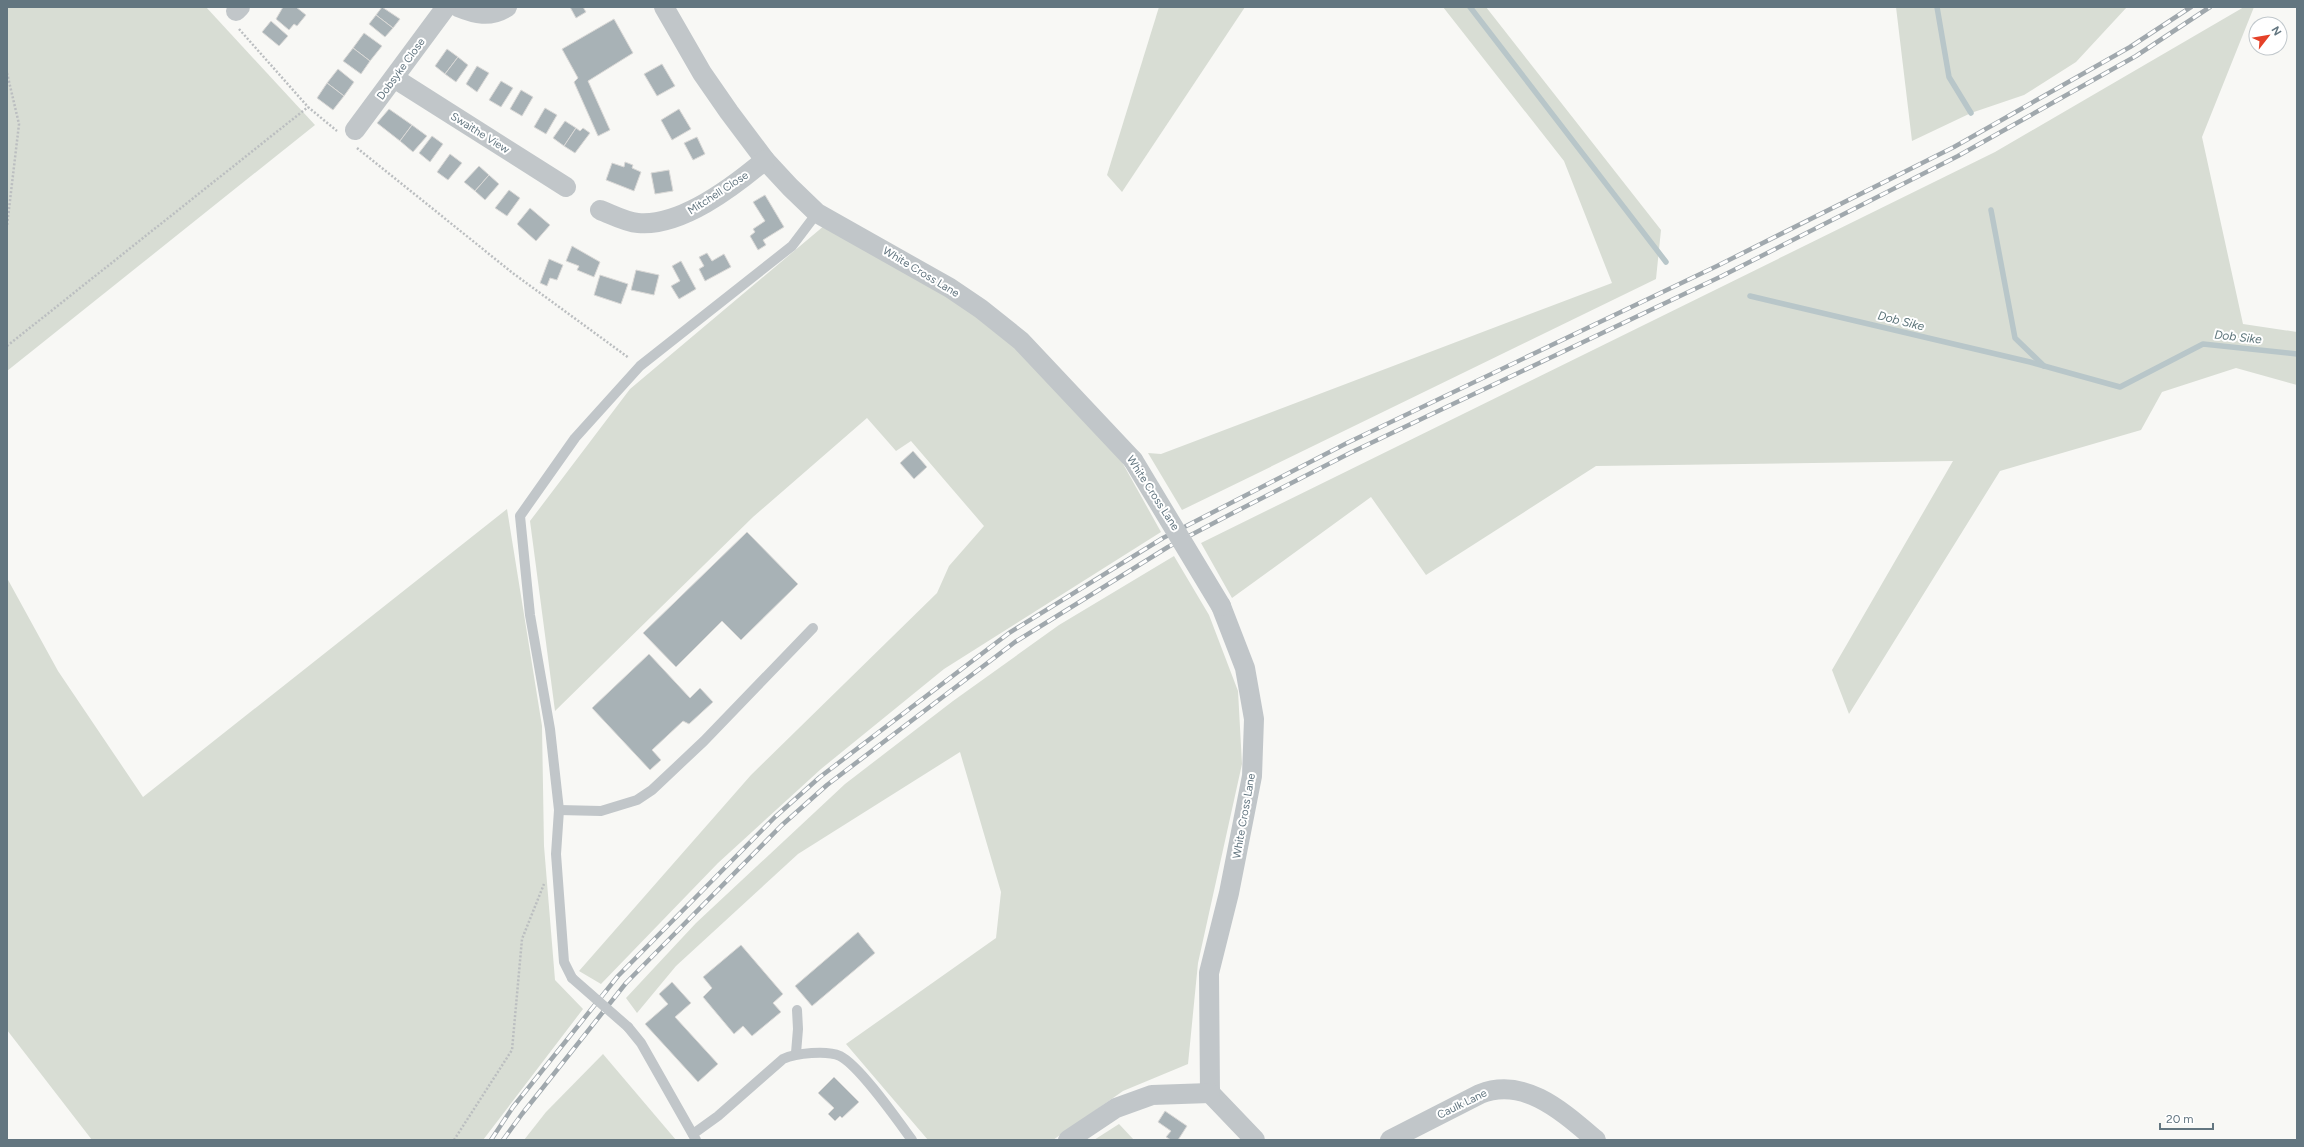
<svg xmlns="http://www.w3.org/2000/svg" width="2304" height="1147" viewBox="0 0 2304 1147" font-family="Figtree,sans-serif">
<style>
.green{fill:#d8ddd4}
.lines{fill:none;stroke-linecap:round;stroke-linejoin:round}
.stream{stroke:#b8c6c9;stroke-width:5.5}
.building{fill:#a8b2b6;stroke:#dad9d7}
.path{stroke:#bbbec0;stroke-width:2.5;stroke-dasharray:2 2;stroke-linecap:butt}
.service{stroke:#c1c6c9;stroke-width:10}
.minor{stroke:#c1c6c9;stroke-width:20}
.rail-casing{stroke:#a0a8ad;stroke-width:4.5}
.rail{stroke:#fff;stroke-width:3;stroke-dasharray:9;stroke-linecap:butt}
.service-bridge{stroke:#c1c6c9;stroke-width:10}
.minor-bridge{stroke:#c1c6c9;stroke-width:20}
.labels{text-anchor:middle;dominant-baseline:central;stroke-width:4;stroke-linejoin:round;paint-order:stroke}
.street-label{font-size:11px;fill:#637680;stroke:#fff}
.water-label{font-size:12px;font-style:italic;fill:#5e767b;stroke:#fff}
</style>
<rect width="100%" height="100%" fill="#f8f8f5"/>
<g class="green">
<polygon points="7,7 206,7 315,125 7,371"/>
<polygon points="1159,7 1245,7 1122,192 1107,175"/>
<polygon points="1443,7 1486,7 1661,230 1656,279 1182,510 1148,453 1161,454 1612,283 1564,161"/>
<polygon points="1896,7 2127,7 2076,62 2024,95 1971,113 1912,141"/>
<polygon points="2244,7 2254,7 2202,137 2243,324 2297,332 2297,385 2236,368 2162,392 2141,430 2000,471 1849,714 1832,670 1953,461 1596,466 1426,575 1371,497 1232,598 1201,543 1995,152"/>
<polygon points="825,225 947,291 1020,348 1122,462 1161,532 944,669 821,769 718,863 601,984 579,971 751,775 937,593 949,566 984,526 911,441 896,451 867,418 753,517 555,711 530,521 630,389"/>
<polygon points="507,509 542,726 544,846 555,980 583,1009 483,1140 92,1140 7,1030 7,578 58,671 143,797"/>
<polygon points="1174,556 1209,615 1238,691 1242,764 1198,963 1188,1064 1123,1091 1053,1140 928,1140 846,1044 996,938 1001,892 960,752 798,854 676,966 637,1013 626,998 696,923 845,784 953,701 1059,625"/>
<polygon points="603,1054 676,1140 524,1140 546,1112"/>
<polygon points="1119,1124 1134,1140 1094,1140"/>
</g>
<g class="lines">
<g class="stream">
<polyline points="1470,7 1666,262"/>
<polyline points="1937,7 1949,77 1971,113"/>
<polyline points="1991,210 2015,338 2044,366"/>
<polyline points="1750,296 2030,362 2120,387 2203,344 2297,354"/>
</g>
</g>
<g class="building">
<polygon points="283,7 296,7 306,15 297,26 294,24 289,30 276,19"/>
<polygon points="382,7 400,19 393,28 376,15"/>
<polygon points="570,7 583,7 586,12 576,18"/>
<polygon points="376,15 393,28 385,37 369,24"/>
<polygon points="614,19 633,53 588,81 610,130 598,136 574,82 578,78 562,49"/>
<polygon points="271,21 288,36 279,46 262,32"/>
<polygon points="364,33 382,46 370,61 353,48"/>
<polygon points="353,48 370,61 361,74 343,61"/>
<polygon points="447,49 458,57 445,74 435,66"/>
<polygon points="458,57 468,65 456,82 445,74"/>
<polygon points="662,64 675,86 657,96 644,74"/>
<polygon points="477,66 489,73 477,92 466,84"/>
<polygon points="338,69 354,82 344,96 327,83"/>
<polygon points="501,81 513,88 501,107 489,100"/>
<polygon points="327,83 344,96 333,110 317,98"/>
<polygon points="521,90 533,97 522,116 510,109"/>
<polygon points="545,108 557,115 546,134 534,127"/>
<polygon points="389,109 412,125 400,141 377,123"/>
<polygon points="679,109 691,129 672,140 661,120"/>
<polygon points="565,121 576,128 564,146 553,138"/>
<polygon points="412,125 427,136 413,152 400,141"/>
<polygon points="576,128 580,131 583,128 590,133 575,153 564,146"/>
<polygon points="432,136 443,144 430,162 419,153"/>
<polygon points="697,137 705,154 693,160 684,143"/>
<polygon points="450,154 462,163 448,180 437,172"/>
<polygon points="625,162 633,165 632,168 641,172 634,191 606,180 612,163 624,167"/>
<polygon points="479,166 489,175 475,191 464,182"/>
<polygon points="669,170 673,191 655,194 651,173"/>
<polygon points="489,175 499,184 485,200 475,191"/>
<polygon points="509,190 520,198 507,216 495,208"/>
<polygon points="765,195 784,227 763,240 766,245 758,250 750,236 755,232 753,229 765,221 753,202"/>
<polygon points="530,208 550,225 536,241 517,224"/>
<polygon points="572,246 600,262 594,277 577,270 579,266 566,261"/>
<polygon points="707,253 712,261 724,254 731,267 705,281 699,269 704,266 699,257"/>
<polygon points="549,259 563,265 557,280 550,278 547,286 540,283"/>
<polygon points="681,261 696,289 679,299 671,286 680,281 672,266"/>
<polygon points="636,270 659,275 654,295 631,290"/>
<polygon points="600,275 628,284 621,304 594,295"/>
<polygon points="913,451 927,467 914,479 900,463"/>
<polygon points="747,532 798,584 741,640 722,621 676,667 643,633"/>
<polygon points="649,654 690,698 700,688 713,702 689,724 683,721 652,750 661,760 650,770 592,708"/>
<polygon points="858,932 875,953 812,1006 795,986"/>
<polygon points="741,945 783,994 773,1003 781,1012 752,1036 743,1026 734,1034 703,997 712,988 703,977"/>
<polygon points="672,982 691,1003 675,1017 718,1064 698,1082 645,1024 668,1004 659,994"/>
<polygon points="834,1077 859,1102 842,1118 840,1116 835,1121 828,1114 834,1108 818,1093"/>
<polygon points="1165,1111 1187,1126 1178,1140 1171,1140 1166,1137 1171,1131 1158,1122"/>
</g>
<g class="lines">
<g class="path">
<polyline points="239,29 308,107 337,131"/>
<polyline points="7,73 19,124 7,226"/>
<polyline points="357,148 514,274 629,358"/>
<polyline points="7,346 308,107"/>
<polyline points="454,1140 512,1050 522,939 544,884"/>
</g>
<g class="service">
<polyline points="559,810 601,811 637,800 652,790 704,741 813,628"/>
<polyline points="572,978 564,962 556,854 559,810 550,729 530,615 520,516 575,438 640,366 792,246 817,213"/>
<polyline points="628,1027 641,1043 696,1140"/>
<polyline points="796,1053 798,1029 797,1010"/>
<path d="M 693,1134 L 718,1116 L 783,1059 C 796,1053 827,1050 840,1056 C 860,1066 898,1121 912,1140"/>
</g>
<g class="minor">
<path d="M 458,7 C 475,14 490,18 507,7"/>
<polyline points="664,7 702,73 729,112 765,160 790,187 817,213 950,288 981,309 1021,341 1133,460"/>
<polyline points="236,11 240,7"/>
<polyline points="394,78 566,187"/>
<polyline points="355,130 446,7"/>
<path d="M 600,210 C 611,214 625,222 638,223 C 681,227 733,187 765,160"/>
<polyline points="1210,1093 1209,973 1229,893 1252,776 1254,719 1245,668 1221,606"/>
<polyline points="1210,1093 1255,1140"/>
<polyline points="1068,1140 1116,1108 1152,1095 1210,1093"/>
<path d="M 1390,1140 L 1480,1094 C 1525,1076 1564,1113 1596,1140"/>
</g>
<g class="rail-casing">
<g id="rail">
<polyline points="491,1140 513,1107 618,976 775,817 820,777 1009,633 1163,538 1347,443 1717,266 1954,147 2130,47 2191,7"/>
<polyline points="503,1140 522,1114 626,983 782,825 827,785 1015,642 1168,547 1229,515 1352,452 1722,276 1958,156 2136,56 2210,7"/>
</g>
</g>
<use href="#rail" class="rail"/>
<polyline class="service-bridge" points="572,978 628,1027"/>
<polyline class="minor-bridge" points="1133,460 1221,606"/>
</g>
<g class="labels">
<g class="street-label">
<text transform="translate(401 69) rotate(-54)">Dobsyke Close</text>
<text transform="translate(480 133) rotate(32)">Swaithe View</text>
<text transform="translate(718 193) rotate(-33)">Mitchell Close</text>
<text transform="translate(921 272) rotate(31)">White Cross Lane</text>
<text transform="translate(1153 493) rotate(57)">White Cross Lane</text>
<text transform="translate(1244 816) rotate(-80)">White Cross Lane</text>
<text transform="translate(1462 1104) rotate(-26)">Caulk Lane</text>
</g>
<g class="water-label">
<text transform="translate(1901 321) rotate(14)">Dob Sike</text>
<text transform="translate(2238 337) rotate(6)">Dob Sike</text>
</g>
</g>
<rect width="2304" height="1147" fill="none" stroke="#637680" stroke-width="16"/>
<g transform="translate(2268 36) rotate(59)"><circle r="19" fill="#ffffff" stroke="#c1c8cc"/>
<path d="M0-3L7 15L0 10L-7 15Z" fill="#e54128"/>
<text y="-6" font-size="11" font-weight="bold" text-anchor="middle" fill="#637680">N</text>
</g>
<path d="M2160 1123v6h53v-6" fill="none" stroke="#637680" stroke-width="2"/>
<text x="2166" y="1123" font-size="12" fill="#637680" stroke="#ffffff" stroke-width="3" paint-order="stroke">20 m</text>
</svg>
